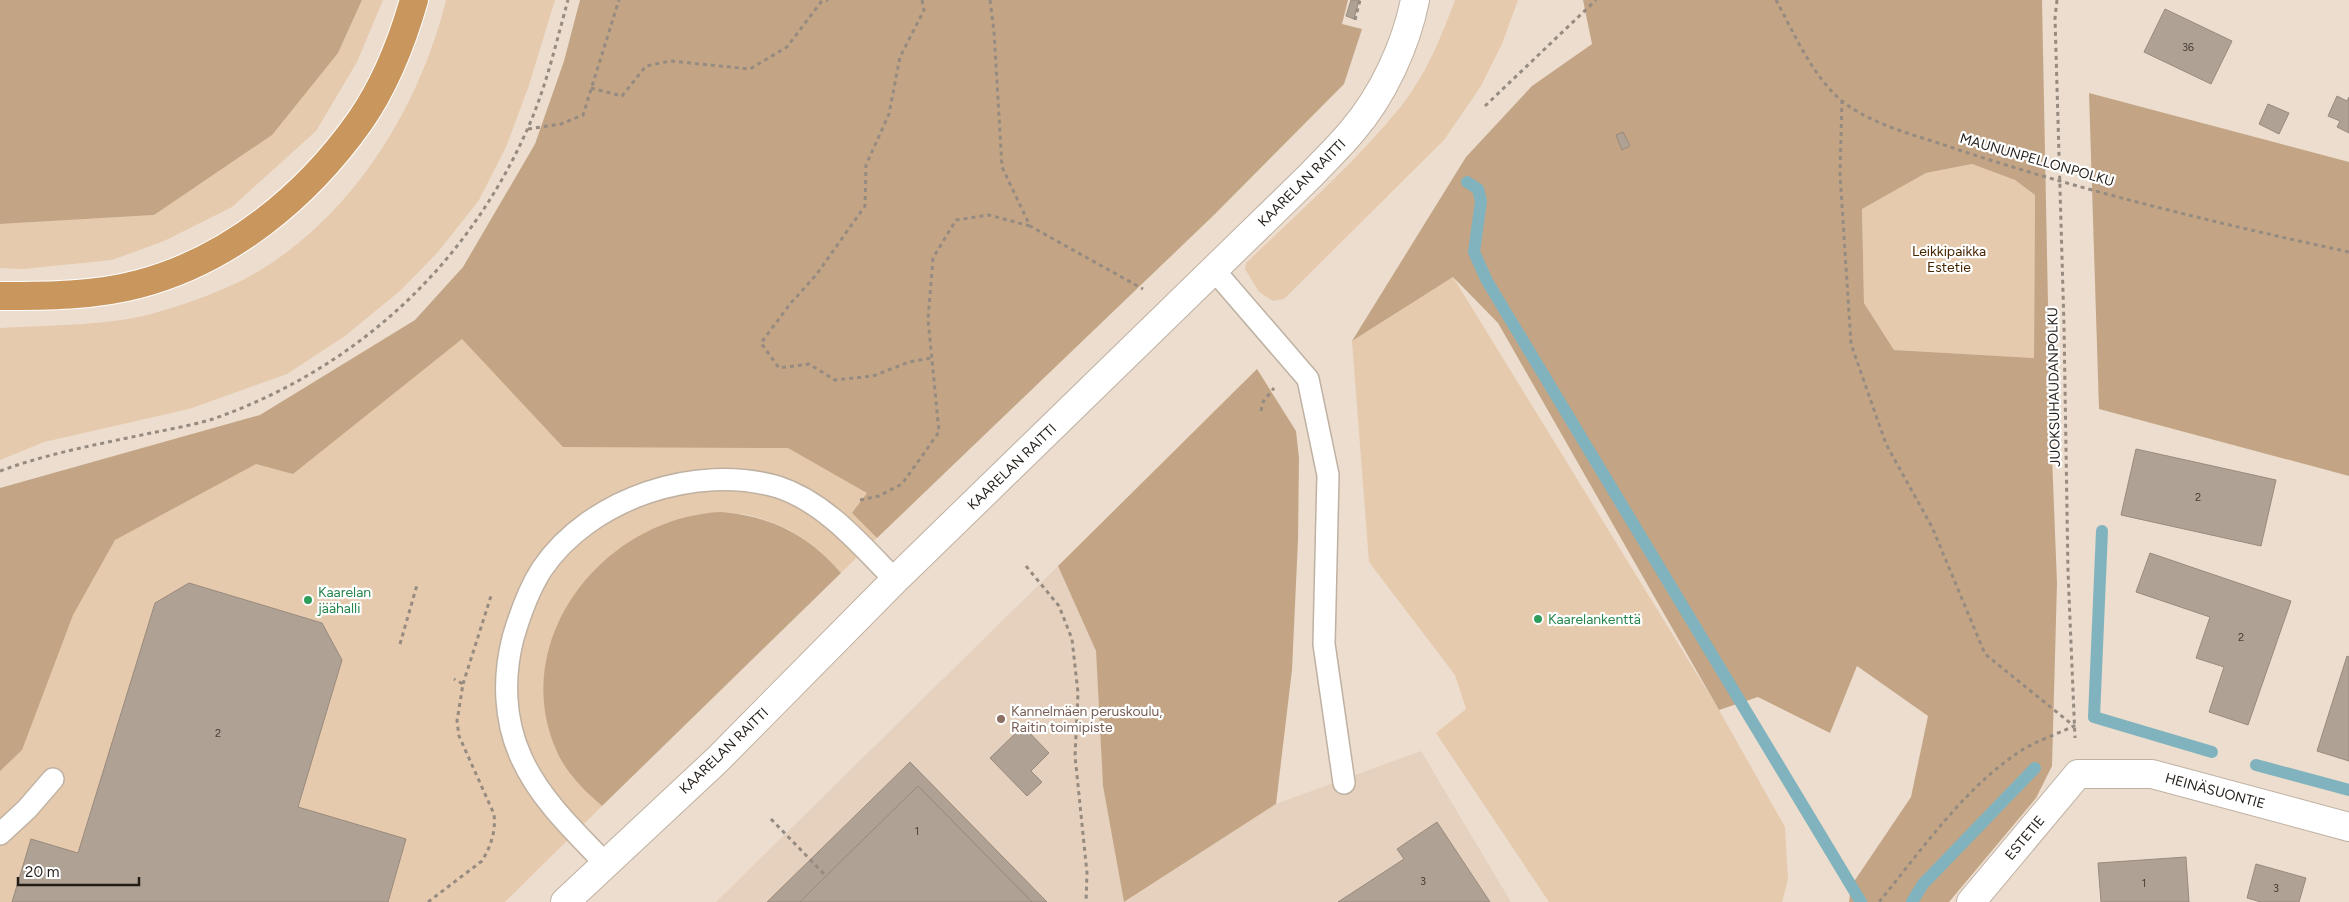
<svg xmlns="http://www.w3.org/2000/svg" width="2349" height="902" viewBox="0 0 2349 902" font-family="Figtree,sans-serif">
<style>
.built{fill:#e5d1bd}
.green{fill:#e6caad}
.forest{fill:#c3a585;fill-rule:evenodd}
.lines{fill:none;stroke-linecap:round;stroke-linejoin:round}
.stream{stroke:#80b3be;stroke-width:12}
.building{fill:#afa193;stroke:#988a7d}
.lane-casing{stroke:#bfb1a2;stroke-width:24}
.street-casing{stroke:#bfb1a2;stroke-width:30}
.secondary-casing{stroke:#bfb1a2;stroke-width:30}
.highway-casing{stroke:#fff;stroke-width:30}
.path{stroke:#968b81;stroke-width:3;stroke-dasharray:4 4;stroke-linecap:butt}
.lane{stroke:#fff;stroke-width:21}
.street{stroke:#fff;stroke-width:28}
.secondary{stroke:#fff;stroke-width:28}
.highway{stroke:#c9965e;stroke-width:28}
.leisure-dot{fill:#2e9e5b;stroke:#fff;stroke-width:2}
.education-dot{fill:#8d6e63;stroke:#fff;stroke-width:2}
.labels{text-anchor:middle;dominant-baseline:central;stroke-width:4.5;stroke-linejoin:round;paint-order:stroke}
.number-label{font-size:11px;fill:#473f38}
.street-label{font-size:14px;fill:#241e19;stroke:#fff}
.park-label{font-size:14px;fill:#442500;stroke:#fff}
.leisure-label{font-size:14px;fill:#27864d;stroke:#fff;text-anchor:start}
.education-label{font-size:14px;fill:#785e54;stroke:#fff;text-anchor:start}
</style>
<rect width="100%" height="100%" fill="#ecddce"/>
<g class="built">
<polygon points="1058,566 1096,651 1103,786 1124,902 716,902"/>
<polygon points="1421,751 1511,902 1125,902 1276,804"/>
</g>
<g class="green">
<polygon points="362,0 383,0 357,62 316,131 232,207 164,241 112,260 23,269 0,268 0,224 154,215 338,53"/>
<path d="M 446,0 L 555,0 L 528,88 L 506,147 L 479,200 L 438,252 L 401,290 L 345,336 L 287,374 L 189,409 L 44,442 L 0,460 L 0,328 C 48,325 113,326 158,312 C 192,302 229,289 259,271 C 355,213 420,106 446,0 Z"/>
<path d="M 1455,0 L 1518,0 L 1502,44 L 1481,86 L 1444,140 L 1284,299 L 1273,301 L 1259,292 L 1245,269 L 1246,263 C 1299,212 1356,162 1402,105 C 1426,74 1442,36 1455,0 Z"/>
<polygon points="1972,164 2015,180 2035,195 2034,358 1894,350 1864,303 1862,209 1926,173"/>
<polygon points="1453,277 1719,710 1785,827 1788,879 1782,902 1549,902 1436,733 1466,709 1455,675 1369,562 1352,341"/>
<path d="M 458,299 L 788,448 L 937,478 L 841,573 C 758,473 631,507 567,607 L 571,775 L 602,806 L 505,902 L 0,902 L 0,702 L 74,538 Z"/>
</g>
<g class="forest">
<polygon points="0,0 362,0 338,53 272,135 154,215 0,224"/>
<polygon points="580,0 1348,0 1342,24 1362,29 1344,84 1215,214 877,538 852,513 867,493 788,448 563,447 462,339 293,474 256,464 115,540 73,615 22,750 0,771 0,488 260,415 415,320 463,267 535,144 564,61"/>
<path d="M 1583,0 L 2042,0 L 2050,406 L 2057,583 L 2052,766 L 2036,798 L 1949,902 L 1849,902 L 1851,886 L 1911,797 L 1928,716 L 1857,666 L 1830,733 L 1758,697 L 1719,710 L 1498,323 L 1453,277 L 1352,341 L 1466,157 L 1532,86 L 1592,44 ZM 1972,164 L 2015,180 L 2035,195 L 2034,358 L 1894,350 L 1864,303 L 1862,209 L 1926,173 Z"/>
<polygon points="2089,93 2349,162 2349,476 2099,409"/>
<polygon points="1257,369 1296,431 1299,458 1298,540 1292,670 1276,804 1124,902 1103,786 1096,651 1058,566"/>
<path d="M 721,512 C 771,516 809,535 841,573 L 602,806 C 585,791 568,775 558,754 C 505,641 604,517 721,512 Z"/>
</g>
<g class="lines">
<g class="stream">
<polyline points="1467,182 1478,189 1481,201 1474,252 1487,281 1861,902"/>
<polyline points="2102,531 2094,717 2212,752"/>
<polyline points="2256,765 2349,790"/>
<polyline points="1912,902 1923,884 2035,768"/>
</g>
</g>
<g class="building">
<polygon points="1351,0 1359,0 1354,19 1346,16"/>
<polygon points="2165,9 2232,41 2211,84 2144,52"/>
<polygon points="2337,96 2347,101 2349,97 2349,133 2337,127 2340,121 2328,116"/>
<polygon points="2268,104 2289,113 2279,134 2259,124"/>
<polygon points="1623,132 1630,146 1622,150 1616,135"/>
<polygon points="2136,449 2276,480 2261,546 2121,515"/>
<polygon points="2150,553 2291,601 2248,725 2209,712 2224,667 2196,658 2210,617 2136,592"/>
<polygon points="189,583 322,623 342,660 298,807 406,839 388,902 12,902 31,839 78,853 155,603"/>
<polygon points="2347,656 2349,657 2349,761 2317,751"/>
<polygon points="1023,726 1049,753 1031,771 1042,782 1027,796 990,758"/>
<polygon points="910,762 1047,902 1032,902 918,786 800,902 767,902"/>
<polygon points="918,786 1032,902 800,902 826,876"/>
<polygon points="1437,822 1490,902 1338,902 1404,859 1397,849"/>
<polygon points="2186,857 2189,902 2101,902 2098,863"/>
<polygon points="2256,864 2306,878 2299,902 2261,902 2247,898"/>
</g>
<g class="lines">
<g class="lane-casing">
<g id="lane">
<polyline points="1214,270 1308,379 1328,475 1324,644 1344,783"/>
<polyline points="0,834 27,809 53,779"/>
<path d="M 605,863 C 574,831 539,798 521,757 C 504,720 503,677 513,638 C 520,614 529,589 542,569 C 590,498 697,463 778,487 C 825,502 862,546 895,580"/>
</g>
</g>
<g class="street-casing">
<polyline id="street" points="1971,902 2078,774 2152,774 2349,827"/>
</g>
<g class="secondary-casing">
<path id="secondary" d="M 565,902 L 717,760 L 895,580 L 1311,175 C 1325,160 1340,146 1353,130 C 1383,95 1406,45 1415,0"/>
</g>
<g class="highway-casing">
<path id="highway" d="M 0,296 C 46,296 95,296 139,284 C 230,260 307,196 360,121 C 385,85 402,42 414,0"/>
</g>
<g class="path">
<polyline points="922,0 924,10 900,57 889,114 866,165 865,206 816,275 790,304 761,343 779,368 809,364 835,380 873,376 909,362 931,358"/>
<polyline points="990,0 994,31 1002,167 1030,226 1143,289"/>
<path d="M 1776,0 C 1794,33 1812,76 1842,101 C 1874,126 1916,135 1953,148 C 2082,191 2216,223 2349,252"/>
<polyline points="2057,0 2055,18 2064,326 2068,572 2075,738"/>
<polyline points="1355,20 1360,0"/>
<polyline points="591,88 622,96 646,66 670,61 750,69 787,47 821,2 828,0"/>
<path d="M 1842,100 L 1840,174 L 1851,344 L 1886,444 L 1932,527 L 1985,654 L 2074,726 C 2055,735 2033,742 2016,754 C 1961,792 1921,851 1879,902"/>
<polyline points="1485,106 1596,0"/>
<polyline points="528,129 561,124 583,115 619,0"/>
<polyline points="1261,411 1263,402 1274,388"/>
<path d="M 0,471 C 49,453 100,444 151,433 C 171,429 193,425 213,419 C 355,369 466,267 527,130 C 546,88 556,43 568,0"/>
<polyline points="860,500 879,496 902,484 939,432 928,319 933,258 956,220 989,215 1030,226"/>
<polyline points="1026,566 1059,606 1072,639 1078,693 1075,756 1087,873 1086,902"/>
<polyline points="400,644 417,585"/>
<polyline points="463,684 491,596"/>
<polyline points="771,819 826,876"/>
<path d="M 428,902 L 482,861 C 491,846 496,831 494,814 L 459,736 L 457,721 L 463,684 L 454,679"/>
</g>
<use href="#lane" class="lane"/>
<use href="#street" class="street"/>
<use href="#secondary" class="secondary"/>
<use href="#highway" class="highway"/>
</g>
<g class="leisure-dot">
<circle cx="308" cy="600" r="5"/>
<circle cx="1538" cy="619" r="5"/>
</g>
<circle class="education-dot" cx="1001" cy="719" r="5"/>
<g class="labels">
<g class="number-label">
<text x="2188" y="47">36</text>
<text x="2198" y="497">2</text>
<text x="2241" y="637">2</text>
<text x="218" y="733">2</text>
<text x="917" y="831">1</text>
<text x="1423" y="881">3</text>
<text x="2144" y="883">1</text>
<text x="2276" y="888">3</text>
</g>
<g class="street-label">
<text transform="translate(2037 160) rotate(16)">MAUNUNPELLONPOLKU</text>
<text transform="translate(1302 183) rotate(-45)">KAARELAN RAITTI</text>
<text transform="translate(2054 387) rotate(-91)">JUOKSUHAUDANPOLKU</text>
<text transform="translate(1012 467) rotate(-44)">KAARELAN RAITTI</text>
<text transform="translate(724 751) rotate(-44)">KAARELAN RAITTI</text>
<text transform="translate(2215 791) rotate(15)">HEINÄSUONTIE</text>
<text transform="translate(2025 838) rotate(-50)">ESTETIE</text>
</g>
<g class="park-label">
<text x="1949" y="251">Leikkipaikka<tspan x="1949" dy="16">Estetie</tspan></text>
</g>
<g class="leisure-label">
<text x="318" y="592">Kaarelan<tspan x="318" dy="16">jäähalli</tspan></text>
<text x="1548" y="619">Kaarelankenttä</text>
</g>
<g class="education-label">
<text x="1011" y="711">Kannelmäen peruskoulu,<tspan x="1011" dy="16">Raitin toimipiste</tspan></text>
</g>
</g>
<path d="M18 877v8h121v-8" fill="none" stroke="#241e19" stroke-width="2.5"/>
<text x="25" y="877" font-size="15" fill="#241e19" stroke="#ffffff" stroke-width="4" paint-order="stroke">20 m</text>
</svg>
